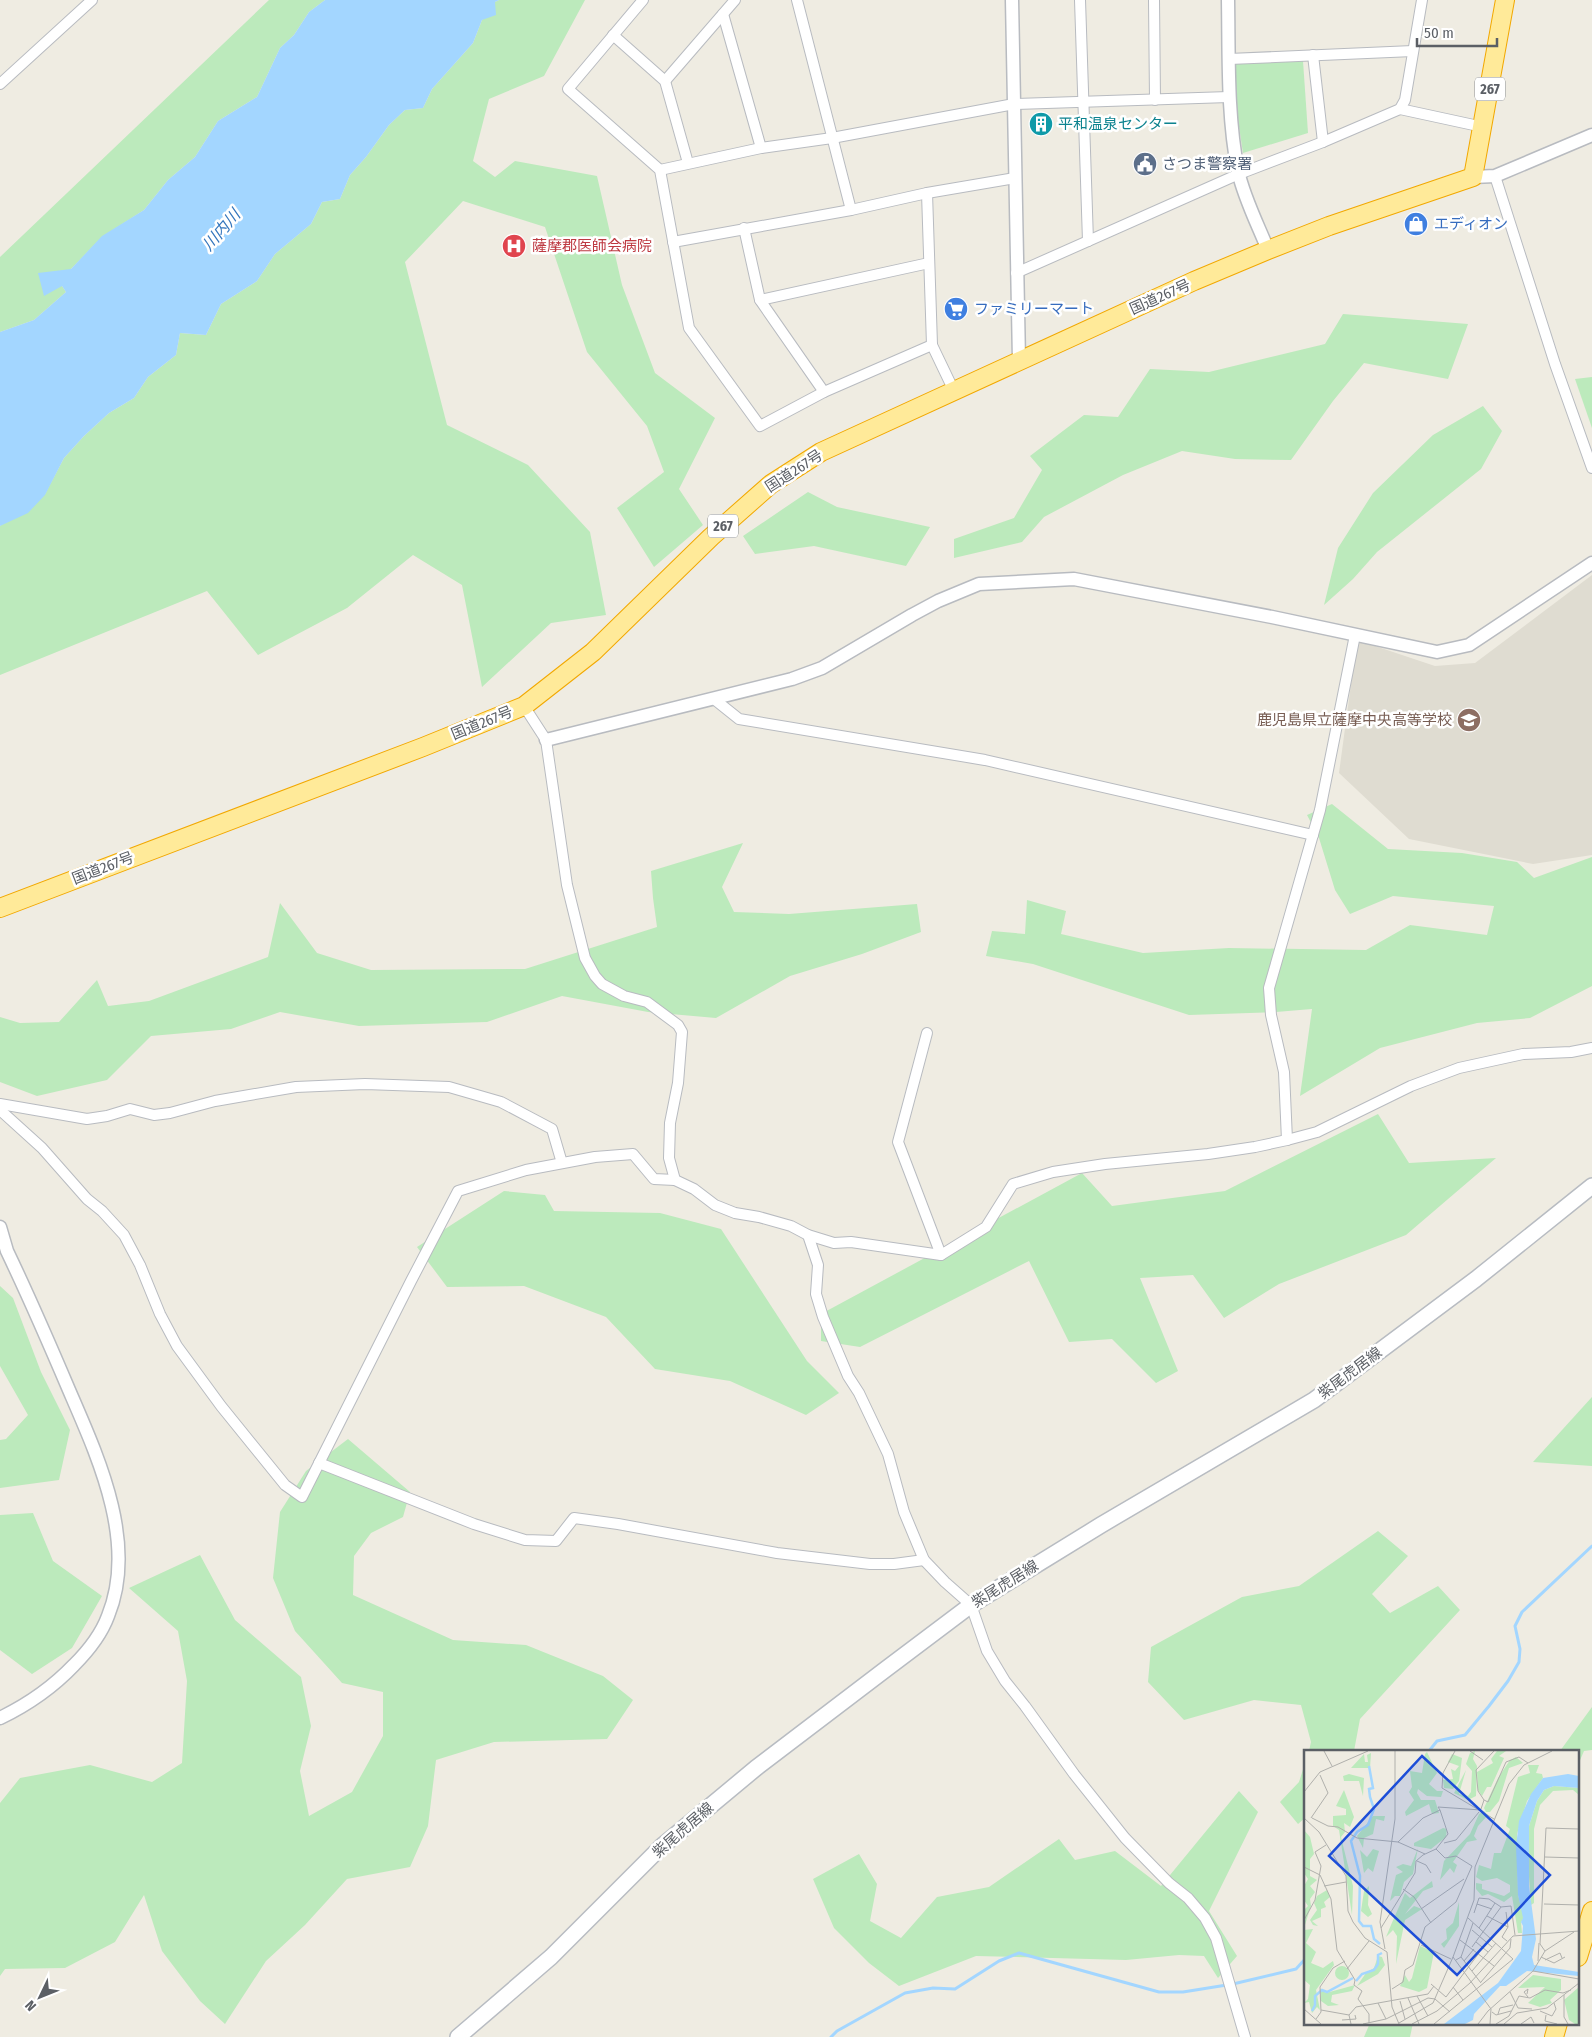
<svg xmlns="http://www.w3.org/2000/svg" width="1592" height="2037" viewBox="0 0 1592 2037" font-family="'Fira Sans Condensed','Noto Sans JP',sans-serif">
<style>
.education{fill:#dfdcd1}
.green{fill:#bceabc}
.water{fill:#a3d6ff}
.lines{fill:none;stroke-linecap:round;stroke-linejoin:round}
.stream{stroke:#a3d6ff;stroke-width:3}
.minor-casing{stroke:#b8bbc0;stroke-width:12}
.tertiary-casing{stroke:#b8bbc0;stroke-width:15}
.secondary-casing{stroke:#b8bcc2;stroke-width:18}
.trunk-casing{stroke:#f2a800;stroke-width:20}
.minor{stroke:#fff;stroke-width:10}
.tertiary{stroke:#fff;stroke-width:12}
.secondary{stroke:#fff;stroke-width:15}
.trunk{stroke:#ffea99;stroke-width:18}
.labels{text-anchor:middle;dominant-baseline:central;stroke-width:5;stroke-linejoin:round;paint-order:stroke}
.shield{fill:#fff;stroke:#8c8f93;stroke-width:1}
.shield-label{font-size:14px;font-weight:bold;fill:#5b5f65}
.culture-label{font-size:15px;fill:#0d838f;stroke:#fff;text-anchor:start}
.service-label{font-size:15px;fill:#4e5e75;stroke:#fff;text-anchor:start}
.shop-label{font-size:15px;fill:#366cbe;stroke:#fff;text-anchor:start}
.health-label{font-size:15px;fill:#be3a42;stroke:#fff;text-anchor:start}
.street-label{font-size:15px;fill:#5b5f65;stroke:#fff}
.education-label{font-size:15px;fill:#785e54;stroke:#fff;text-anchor:end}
.water-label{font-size:16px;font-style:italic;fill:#3476bd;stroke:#fff}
.inset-river{fill:none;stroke:#a3d6ff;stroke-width:2.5}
.inset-road{fill:none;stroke:#b0b0ac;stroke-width:1}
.view{fill:#1d4ed8;fill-opacity:0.15;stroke:#1d4ed8;stroke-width:2.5}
.inset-edge{fill:none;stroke:#5b5f65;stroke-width:2.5}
</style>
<rect width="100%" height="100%" fill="#efece2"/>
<polygon class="education" points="1592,575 1592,855 1533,864 1409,839 1339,773 1357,640 1435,666 1475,663"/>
<g class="green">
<polygon points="269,0 325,0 309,12 294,35 280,48 257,97 218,121 195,157 168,180 144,210 102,237 71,269 62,286 66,292 34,320 0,332 0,257"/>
<polygon points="499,0 585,0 544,76 489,99 473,161 495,177 515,161 597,176 622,285 655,373 715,418 679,489 703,525 654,567 617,508 664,472 647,426 587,352 545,227 463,201 405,262 447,425 528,465 590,532 606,615 551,623 482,687 462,585 413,555 347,608 258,655 207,591 0,675 0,526 45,494 64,458 84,436 109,413 134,398 148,377 176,355 180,333 206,335 221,304 257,281 275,254 311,224 322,202 340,199 350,175 366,157 389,125 405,110 423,108 432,89 473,43 482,20 495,2"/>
<polygon points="1303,61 1308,133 1243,153 1234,94 1235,64"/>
<polygon points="1343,314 1468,324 1448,379 1364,363 1333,401 1291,460 1235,459 1182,451 1123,475 1044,517 1022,542 954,558 954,539 1014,518 1042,470 1030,456 1084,415 1118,417 1150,369 1209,372 1325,344"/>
<polygon points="1592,377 1592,428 1575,379"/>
<polygon points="1483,406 1502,431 1481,469 1377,552 1353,579 1324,605 1338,548 1373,493 1433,435"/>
<polygon points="808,492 837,507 930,527 906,566 814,546 755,554 743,536"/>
<polygon points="1332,804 1388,849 1462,853 1517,862 1534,878 1592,857 1592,986 1530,1018 1477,1023 1380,1048 1300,1096 1312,1009 1276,1012 1189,1015 1033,964 986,956 992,931 1025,934 1027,900 1066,911 1061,934 1143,953 1229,948 1366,950 1410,925 1487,935 1494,906 1393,896 1350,914 1335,890 1319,838 1307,815"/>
<polygon points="743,843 722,887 734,912 789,914 917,904 921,932 862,954 790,976 716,1018 648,1012 562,996 487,1022 359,1026 280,1012 231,1029 151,1036 107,1080 37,1096 0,1082 0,1017 20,1023 59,1022 97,980 108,1006 149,1001 268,957 280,903 317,953 371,970 525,969 657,927 653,898 651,871"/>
<polygon points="1378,1114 1409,1163 1496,1158 1406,1235 1279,1284 1224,1318 1193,1275 1140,1278 1178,1371 1156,1383 1112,1339 1069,1342 1029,1261 860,1347 821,1341 821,1314 1082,1173 1112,1206 1225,1191"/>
<polygon points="504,1191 545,1195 554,1211 660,1213 721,1229 807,1361 839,1393 806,1415 730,1381 655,1369 606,1317 524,1286 447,1287 417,1247"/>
<polygon points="0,1286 13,1298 41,1372 70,1430 59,1480 0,1488 0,1440 6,1439 28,1415 0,1366"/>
<polygon points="1592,1397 1592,1466 1533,1462"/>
<polygon points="348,1439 410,1492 403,1517 371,1533 354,1556 353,1595 453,1640 526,1645 603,1676 633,1700 607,1739 494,1742 436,1760 428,1826 410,1867 347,1879 305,1925 266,1961 225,2024 200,2001 162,1951 144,1895 115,1942 65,1968 5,1969 0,1976 0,1803 20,1778 90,1765 152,1782 182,1763 187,1681 178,1631 129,1588 200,1555 235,1620 301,1677 311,1726 300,1771 309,1816 352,1792 383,1736 383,1692 342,1683 295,1631 273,1578 280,1512 306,1471"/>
<polygon points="33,1513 53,1561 102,1596 72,1648 32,1674 0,1650 0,1515"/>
<polygon points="1378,1531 1408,1556 1372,1594 1390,1613 1438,1586 1460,1610 1360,1719 1354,1751 1309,1751 1311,1742 1301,1705 1254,1700 1184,1720 1148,1682 1151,1647 1242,1597 1299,1586"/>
<polygon points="1592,1707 1592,1750 1584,1751 1578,1765 1578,1751 1560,1751"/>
<polygon points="1306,1760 1306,1817 1298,1824 1280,1802 1299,1782"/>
<polygon points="1239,1791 1258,1812 1209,1911 1237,1956 1218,1978 1204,1956 1179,1955 1126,1960 976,1956 899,1986 869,1963 834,1928 813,1879 859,1854 877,1884 870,1921 901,1938 937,1897 989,1887 1059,1839 1075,1860 1115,1851 1161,1886"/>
<polygon points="1370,2023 1413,2023 1410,2037 1364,2037"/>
</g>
<polygon class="water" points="325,0 499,0 495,2 496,15 482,20 473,43 432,89 423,108 405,110 389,125 366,157 350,175 340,199 322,202 311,224 275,254 257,281 221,304 206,335 180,333 176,355 148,377 134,398 109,413 84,436 64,458 45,495 28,513 0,526 0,332 34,320 66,292 62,286 44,296 38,273 71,269 102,236 144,210 168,180 195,157 218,121 257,97 280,48 294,35 309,12"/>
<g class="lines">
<g class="stream">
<polyline points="1429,1751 1437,1741 1465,1735 1489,1706 1508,1681 1519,1662 1520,1649 1515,1626 1522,1612 1592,1546"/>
<polyline points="831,2037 837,2031 905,1993 933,1988 955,1989 999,1961 1019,1953 1159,1992 1183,1992 1233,1984 1296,1969 1306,1958"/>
</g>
<g class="minor-casing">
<g id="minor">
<polyline points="643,0 568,89 660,170 689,328 760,426 824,392 932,345"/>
<polyline points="797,0 851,210"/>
<polyline points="1080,0 1088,241"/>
<polyline points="1154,0 1155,100"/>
<polyline points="723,14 761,148"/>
<polyline points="613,35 665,81 688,163"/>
<polyline points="1313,55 1323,142"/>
<polyline points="1229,59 1413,51"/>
<polyline points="665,81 735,0"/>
<polyline points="0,84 92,0"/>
<polyline points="1400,109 1483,127"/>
<polyline points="660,170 761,148 832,138 1014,104 1229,97"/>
<polyline points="1495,176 1555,364 1592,468"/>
<polyline points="927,193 932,345 954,391"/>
<polyline points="744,228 760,300 824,392"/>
<polyline points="673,242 851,210 927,193 1015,178"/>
<polyline points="1016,273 1239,174 1323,142 1400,109 1405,100 1422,0"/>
<polyline points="760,300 929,263"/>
<polyline points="714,699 739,719 985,760 1313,835"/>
<polyline points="524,706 546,740 567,885 585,958 595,976 602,984 624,996 647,1002 678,1025 682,1032 678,1083 670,1123 669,1158 675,1180 694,1189 715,1205 735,1213 759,1217 791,1226 808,1235 834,1243 851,1242 941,1255 986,1227 1013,1184 1053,1172 1105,1164 1208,1154 1255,1147 1287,1140 1317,1132 1411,1086 1459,1068 1523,1054 1571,1052 1592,1048"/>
<polyline points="927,1033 898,1142 941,1255"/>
<polyline points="0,1104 87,1119 107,1116 130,1109 154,1115 170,1113 215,1101 296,1087 365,1084 449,1087 501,1102 552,1129 562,1163"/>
<polyline points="0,1110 42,1148 87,1199 102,1211 124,1235 140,1265 160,1314 177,1346 221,1406 285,1485 302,1497 411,1281 458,1191 526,1170 595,1157 633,1154 654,1179 675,1180"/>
<polyline points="1287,1140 1284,1072 1271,1015 1269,988 1320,810 1355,635"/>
<polyline points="808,1235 818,1265 816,1294 823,1317 848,1376 859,1393 888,1454 904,1512 924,1560 945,1582 971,1605 987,1651 1005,1681 1025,1706 1074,1774 1125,1838 1169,1883 1188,1898 1205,1918 1216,1938 1245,2037"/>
<polyline points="319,1463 474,1524 525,1540 556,1541 574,1518 618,1524 777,1553 870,1564 894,1564 924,1560"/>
</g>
</g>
<g class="tertiary-casing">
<g id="tertiary">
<polyline points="1012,0 1019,361"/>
<path d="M 1228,0 C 1229,57 1227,115 1238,171 C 1244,198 1258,225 1268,250"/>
<polyline points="1473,177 1495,176 1592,135"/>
<polyline points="546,740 792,679 822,668 912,615 938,601 979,584 1074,579 1272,617 1437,652 1469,645 1592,563"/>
<path d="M 0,1227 L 7,1251 C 29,1297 49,1343 69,1390 C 98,1457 138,1543 108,1616 C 101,1635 88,1651 74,1665 C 53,1687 27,1705 0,1718"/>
</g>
</g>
<g class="secondary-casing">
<polyline id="secondary" points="458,2037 551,1957 661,1847 756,1768 886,1669 971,1605 1101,1525 1314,1400 1476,1279 1592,1186"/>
</g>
<g class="trunk-casing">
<g id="trunk">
<polyline points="0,908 423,747 524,706 593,652 711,537 771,484 821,452 1194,281 1268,250 1329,226 1473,177 1505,0"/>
<polyline points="1578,1957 1592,1911"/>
<polyline points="1554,2037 1558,2023"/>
</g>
</g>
<use href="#minor" class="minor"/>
<use href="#tertiary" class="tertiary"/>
<use href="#secondary" class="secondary"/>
<use href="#trunk" class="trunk"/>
</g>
<defs>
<g id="building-disc" transform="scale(1.25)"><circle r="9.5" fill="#0f9aa8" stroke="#fff"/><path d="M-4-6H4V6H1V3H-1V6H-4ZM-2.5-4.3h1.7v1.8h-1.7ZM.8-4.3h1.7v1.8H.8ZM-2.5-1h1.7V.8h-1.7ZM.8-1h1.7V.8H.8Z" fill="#fff"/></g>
<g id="civic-disc" transform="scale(1.25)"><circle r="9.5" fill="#5c6f8a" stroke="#fff"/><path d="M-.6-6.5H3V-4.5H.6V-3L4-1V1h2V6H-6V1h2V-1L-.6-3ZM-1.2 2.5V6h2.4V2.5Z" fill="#fff"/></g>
<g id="shop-disc" transform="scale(1.25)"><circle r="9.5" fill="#3f7fe0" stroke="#fff"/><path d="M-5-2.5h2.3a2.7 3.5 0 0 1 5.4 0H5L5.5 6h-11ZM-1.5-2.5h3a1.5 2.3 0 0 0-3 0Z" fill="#fff"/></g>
<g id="hospital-disc" transform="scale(1.25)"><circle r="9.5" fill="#e0444e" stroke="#fff"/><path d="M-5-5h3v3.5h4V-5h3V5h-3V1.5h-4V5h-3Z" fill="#fff"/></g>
<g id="supermarket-disc" transform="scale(1.25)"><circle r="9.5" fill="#3f7fe0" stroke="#fff"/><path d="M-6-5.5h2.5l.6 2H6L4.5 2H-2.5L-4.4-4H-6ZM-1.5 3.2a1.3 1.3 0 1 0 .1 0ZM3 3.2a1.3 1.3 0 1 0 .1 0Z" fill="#fff"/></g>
<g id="school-disc" transform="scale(1.25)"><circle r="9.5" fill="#8d6e63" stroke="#fff"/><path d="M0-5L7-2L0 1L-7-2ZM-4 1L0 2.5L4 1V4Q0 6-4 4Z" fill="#fff"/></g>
</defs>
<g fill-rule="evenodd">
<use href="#building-disc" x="1041" y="124"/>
<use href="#civic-disc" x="1145" y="164"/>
<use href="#shop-disc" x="1416" y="224"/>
<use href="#hospital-disc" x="514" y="246"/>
<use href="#supermarket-disc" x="956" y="309"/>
<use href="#school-disc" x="1469" y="720"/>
</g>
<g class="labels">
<g class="shield">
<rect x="1475" y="77.5" width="30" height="23" rx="4"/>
<rect x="708" y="514.5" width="30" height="23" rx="4"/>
</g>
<g class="shield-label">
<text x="1490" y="89">267</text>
<text x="723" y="526">267</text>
</g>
<g class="culture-label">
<text x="1058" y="124">平和温泉センター</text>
</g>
<g class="service-label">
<text x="1162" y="164">さつま警察署</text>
</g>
<g class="shop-label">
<text x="1434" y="224">エディオン</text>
<text x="974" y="309">ファミリーマート</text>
</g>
<g class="health-label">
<text x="532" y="246">薩摩郡医師会病院</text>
</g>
<g class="street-label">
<text transform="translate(1160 297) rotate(-24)">国道267号</text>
<text transform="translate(794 471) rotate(-33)">国道267号</text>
<text transform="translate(482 723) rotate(-22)">国道267号</text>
<text transform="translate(103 868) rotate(-21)">国道267号</text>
<text transform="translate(1350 1373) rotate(-37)">紫尾虎居線</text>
<text transform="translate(1005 1584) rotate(-32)">紫尾虎居線</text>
<text transform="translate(683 1830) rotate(-41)">紫尾虎居線</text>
</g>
<g class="education-label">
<text x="1452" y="720">鹿児島県立薩摩中央高等学校</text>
</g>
<g class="water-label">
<text transform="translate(221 230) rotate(-49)">川内川</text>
</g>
</g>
<g transform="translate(1304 1750)">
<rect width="275" height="275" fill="#efece2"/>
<path d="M 171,1 L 169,9 L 173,16 L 172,46 L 164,50 L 150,43 L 162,20 L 155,44 L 164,46 L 167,42 L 168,21 L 162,14 L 166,3 ZM 193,1 L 202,1 L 195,6 L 200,8 L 187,37 L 183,37 L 178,46 L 174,40 L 173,22 L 189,13 L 187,9 ZM 123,2 L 133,23 L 125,34 L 133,41 L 139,41 L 137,47 L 123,46 L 114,39 L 113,43 L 117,50 L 131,50 L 135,63 L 128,64 L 125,54 L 102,66 L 101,62 L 110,50 L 105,42 L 108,37 L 106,21 L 118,23 L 121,4 ZM 67,3 L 66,18 L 47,18 L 60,4 L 61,12 L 64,12 L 63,5 ZM 148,4 L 158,8 L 155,31 L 149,39 L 140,38 L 139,30 L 149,29 L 147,19 L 151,21 L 155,16 L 144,12 ZM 212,7 L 219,13 L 205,18 L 195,51 L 186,62 L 182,62 L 180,58 L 194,28 L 206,10 ZM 224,15 L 235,15 L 232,23 L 238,24 L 239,28 L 223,51 L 213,84 L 214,145 L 220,168 L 217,172 L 218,183 L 214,183 L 208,146 L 200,152 L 184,144 L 178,146 L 172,139 L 172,133 L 178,134 L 178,139 L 200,146 L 206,142 L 206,135 L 193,128 L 178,131 L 172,127 L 175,115 L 187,119 L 190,103 L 197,103 L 206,79 L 202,76 L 214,27 L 226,23 ZM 45,24 L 60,28 L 59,46 L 55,31 L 40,31 L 39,26 ZM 250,36 L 275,38 L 275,45 L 269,40 L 249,41 L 236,55 L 230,79 L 230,153 L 227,155 L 224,112 L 225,76 L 233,51 L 240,40 ZM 40,40 L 50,67 L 46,77 L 40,73 L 41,82 L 37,87 L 49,136 L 48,165 L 35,80 L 29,76 L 29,66 L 42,65 L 42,59 L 32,56 ZM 180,61 L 184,65 L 174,76 L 170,86 L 173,90 L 163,92 L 149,112 L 153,115 L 150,123 L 146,118 L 136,130 L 140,111 L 166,84 L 175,64 ZM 69,66 L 81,66 L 80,71 L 72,69 L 69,84 L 60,88 L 59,98 L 53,86 ZM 139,78 L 143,79 L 142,87 L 127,99 L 110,96 L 110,93 ZM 0,80 L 6,87 L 10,104 L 6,109 L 6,126 L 13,130 L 6,136 L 11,142 L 6,149 L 7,156 L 0,178 L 0,160 L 4,156 L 0,150 L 0,136 L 4,129 L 0,123 ZM 114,98 L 109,124 L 100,132 L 96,146 L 91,146 L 86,151 L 92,125 L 99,122 L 92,117 L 99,114 L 107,116 ZM 69,99 L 75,101 L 69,122 L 64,118 L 60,123 L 56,100 L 63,107 ZM 128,131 L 129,137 L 119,141 L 101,164 L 110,156 L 118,159 L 101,170 L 92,214 L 93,186 L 89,180 L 82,187 L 87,175 L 101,143 L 106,148 ZM 65,136 L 64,155 L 68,164 L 64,167 L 57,161 L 60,141 ZM 23,140 L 26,147 L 20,152 L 22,157 L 17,159 L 17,167 L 8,171 L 14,176 L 9,175 L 6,170 L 13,160 L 10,153 L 13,146 ZM 155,152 L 155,176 L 140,198 L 137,194 L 143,189 L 142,179 L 149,173 ZM 9,179 L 2,193 L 12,202 L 7,213 L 19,218 L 29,211 L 30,215 L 12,240 L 16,260 L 13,257 L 8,263 L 5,252 L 0,253 L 4,249 L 6,235 L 0,230 L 0,180 ZM 116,196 L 130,202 L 123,238 L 115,242 L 96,236 L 101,225 L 105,232 L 108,228 ZM 74,206 L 78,207 L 81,215 L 74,224 L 53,236 L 62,223 L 70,218 ZM31 223a7 7 0 1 1 14 0a7 7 0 1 1-14 0ZM 229,225 L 257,229 L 257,240 L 246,250 L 248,253 L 236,257 L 224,253 L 241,237 L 214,238 ZM 51,235 L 48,241 L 28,245 L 27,252 L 35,255 L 24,256 L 17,251 L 16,239 L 22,243 ZM 275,237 L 275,274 L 271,274 L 265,270 L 260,250 Z" fill="#bceabc"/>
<path d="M 264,24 L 275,26 L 275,38 L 250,36 L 240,40 L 233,51 L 225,76 L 225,136 L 232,189 L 228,207 L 230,215 L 275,222 L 275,226 L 223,221 L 202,236 L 196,236 L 170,264 L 169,270 L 161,274 L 140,274 L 194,233 L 217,201 L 219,176 L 217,172 L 219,168 L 214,145 L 212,97 L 215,71 L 227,44 L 239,28 Z" fill="#a3d6ff"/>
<path class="inset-river" d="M 65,16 L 69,38 L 65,39 L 66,47 L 70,59 L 64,75 L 53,82 L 47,91 L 56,126 L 55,171 L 59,176 L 67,176 L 70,189 L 76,194M 52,231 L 58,224 L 70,220 L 74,214 L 74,205 L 78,203M 8,261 L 11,255 L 11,246 L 18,240 L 23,242 L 49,228"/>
<path class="inset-road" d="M 20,1 L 28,16M 151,1 L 139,23 L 138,38 L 190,69M 166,1 L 179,10M 0,42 L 16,22 L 64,1M 180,50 L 184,52 L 202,12 L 215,7 L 224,13M 177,59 L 180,50 L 174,41 L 172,20 L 190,1M 0,68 L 15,82 L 42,126 L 44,161 L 49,172 L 61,188 L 83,202 L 88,257 L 95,274M 7,68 L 24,43 L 16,25M 8,68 L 24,76 L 34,77 L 53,88 L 94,92 L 121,104M 94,92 L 119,68 L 136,60 L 134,57 L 177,60M 140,93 L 152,90 L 175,62M 132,99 L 144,84 L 136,60M 241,107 L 275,108M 113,111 L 122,115 L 127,123M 0,117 L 16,125 L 27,149 L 33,200 L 51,230 L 50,235 L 58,241 L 54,249 L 65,264 L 65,273M 20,136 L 42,132M 99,139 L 110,147 L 127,173M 173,154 L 188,159M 240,154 L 275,155M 117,159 L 160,129M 202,162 L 204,177 L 198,187 L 203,191M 170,163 L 175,148 L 185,149 L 197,157 L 207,156 L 211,185M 183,166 L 204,177M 0,170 L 11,150 L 17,116 L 11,102 L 22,95M 77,178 L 111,123 L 112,111 L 119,105 L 132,99 L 141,108 L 152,106 L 168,116M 175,178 L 191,153M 168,180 L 188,197M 156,190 L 190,216M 172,192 L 184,202M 117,195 L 147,209M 168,197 L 197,157M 81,199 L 76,172 L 91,69 L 91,1M 241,201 L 236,194 L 242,78 L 275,79M 157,207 L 177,233M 237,207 L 250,213 L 261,207M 152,210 L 157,207 L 169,173M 241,210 L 256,203 L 258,208M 160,211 L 170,199M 234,211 L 235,193M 43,219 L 65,191M 168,221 L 192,193M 229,221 L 275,229M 177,232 L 206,198 L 207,189M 127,234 L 142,247M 149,237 L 159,250M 88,239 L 99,232 L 101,220 L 109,215 L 121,177 L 152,152 L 168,116M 206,242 L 214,258 L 228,259M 223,244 L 224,239 L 220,242 L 224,247M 260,245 L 260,267 L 264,274M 113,246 L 124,266M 142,247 L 175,203M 104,248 L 115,274M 96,251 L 101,269M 74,253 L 82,269M 0,259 L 17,274M 17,260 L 45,265M 236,261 L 248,266 L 252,259 L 250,253M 188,262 L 192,265 L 207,261M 194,264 L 196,258 L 209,255M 242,265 L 241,271 L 253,274M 12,269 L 17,262 L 16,237 L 29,218 L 41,211M 38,270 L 52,269 L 51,265M 95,273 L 129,253 L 149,207M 47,274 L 45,265 L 52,257 L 124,244 L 130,236M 59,274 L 82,269 L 124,248 L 131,249 L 146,262M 108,274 L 133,261 L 166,233 L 209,186 L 275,181M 130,274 L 209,209 L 164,168M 174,274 L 184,261 L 229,221 L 241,201 L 270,182M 186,274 L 187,259 L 149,207 L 170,150 L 171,117 L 205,34 L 220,15 L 248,1M 192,274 L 205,266 L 215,246 L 226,248 L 241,240 L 259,243 L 267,240M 200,274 L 213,263 L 243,258 L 275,233M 217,274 L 227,267 L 230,273"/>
<path class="view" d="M 118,6 L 246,125 L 153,225 L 25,106 Z"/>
<rect width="275" height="275" class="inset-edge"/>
</g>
<g transform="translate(40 1997) rotate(227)" stroke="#ffffff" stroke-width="4" paint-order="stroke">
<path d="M0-4L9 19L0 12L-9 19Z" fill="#5b5f65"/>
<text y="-8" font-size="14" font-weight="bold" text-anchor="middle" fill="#5b5f65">N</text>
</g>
<path d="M1417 38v8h80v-8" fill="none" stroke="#5b5f65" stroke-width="2.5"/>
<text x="1424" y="38" font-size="15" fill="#5b5f65" stroke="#ffffff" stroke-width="4" paint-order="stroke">50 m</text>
</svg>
